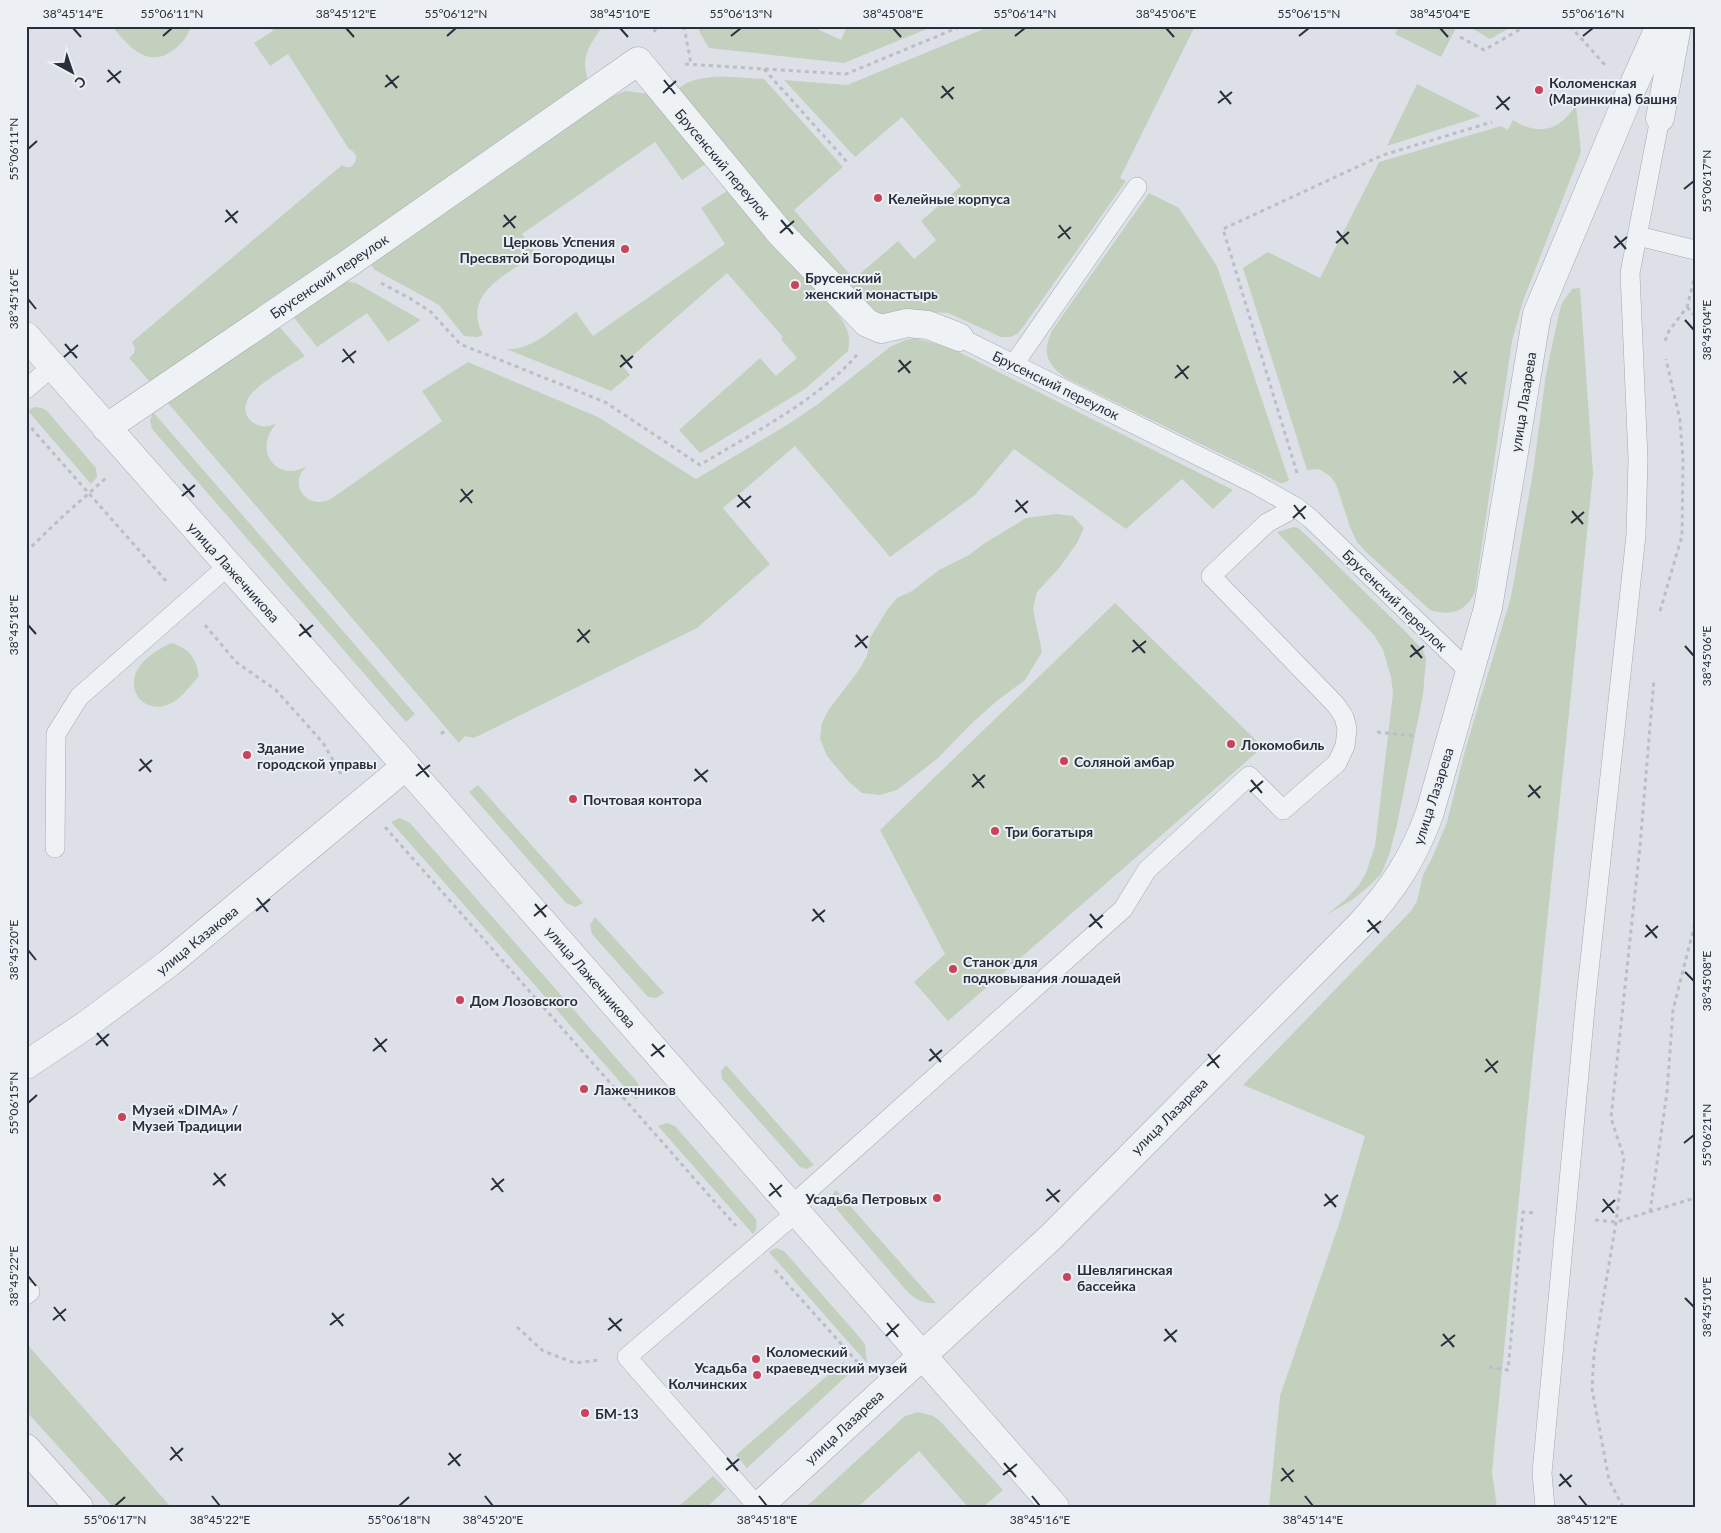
<svg xmlns="http://www.w3.org/2000/svg" width="1721" height="1533" viewBox="0 0 1721 1533" font-family="Lato,sans-serif">
<style>
.green{fill:#c3d0be}
.lines{fill:none;stroke-linecap:round;stroke-linejoin:round}
.lane-casing{stroke:#a3a8b1;stroke-width:20}
.street-casing{stroke:#a3a8b1;stroke-width:29}
.path{stroke:#bbbfc5;stroke-width:3;stroke-dasharray:4 4;stroke-linecap:butt}
.lane{stroke:#eff2f5;stroke-width:19}
.street{stroke:#eff2f5;stroke-width:28}
.ticks{fill:none;stroke:#272f3d;stroke-width:2}
.poi-dot{fill:#ca435c;stroke:#ecf0f4;stroke-width:2}
.labels{text-anchor:middle;dominant-baseline:central;stroke-width:4;stroke-linejoin:round;paint-order:stroke}
.poi-label{font-size:14px;font-weight:bold;fill:#272f3d;stroke:#ecf0f4;text-anchor:start}
.street-label{font-size:14px;fill:#272f3d;stroke:#ecf0f4}
.neatline{fill:none;stroke:#272f3d;stroke-width:2}
.ticks-label{font-size:12px;text-anchor:middle;fill:#272f3d}
</style>
<rect width="100%" height="100%" fill="#dde1e7"/>
<g class="green">
<path d="M 112,26 L 191,26 C 188,36 183,42 176,48 C 149,71 129,47 112,26 Z"/>
<path d="M 270,26 L 603,26 C 595,37 585,50 585,64 C 585,69 587,76 588,81 L 150,382 L 129,358 L 134,353 L 135,348 L 132,342 L 342,165 L 346,167 L 351,167 C 358,161 358,153 349,149 L 288,54 L 270,66 L 254,43 L 273,31 Z"/>
<polygon points="698,26 811,26 841,40 847,26 934,26 844,63 709,48 700,33"/>
<path d="M 991,26 L 1195,26 L 1120,178 L 1126,181 L 1023,327 L 1017,334 L 1010,337 L 1001,337 L 948,313 L 907,311 L 887,315 L 879,313 L 869,309 L 825,265 L 682,95 L 679,88 C 700,71 738,78 764,79 L 843,167 L 794,210 L 854,279 L 898,241 L 914,259 L 936,240 L 921,221 L 961,186 L 902,117 L 855,157 L 784,80 L 847,85 Z"/>
<polygon points="1393,26 1457,26 1441,57 1395,34 1398,29"/>
<polygon points="1468,26 1513,26 1490,39"/>
<polygon points="1417,84 1481,116 1387,146"/>
<path d="M 625,91 L 650,94 L 707,163 L 682,180 L 655,142 L 522,234 L 536,254 C 508,274 461,293 483,335 L 477,337 L 464,336 L 439,305 L 432,301 L 375,270 L 372,266 L 373,261 L 611,97 Z"/>
<path d="M 1576,105 L 1581,152 L 1523,301 L 1512,341 L 1475,592 C 1465,613 1450,616 1430,610 L 1366,552 L 1357,542 L 1350,527 L 1336,484 L 1330,476 L 1319,469 L 1307,470 L 1243,268 L 1268,252 L 1320,278 L 1379,162 L 1501,126 L 1508,130 L 1513,120 C 1538,136 1560,131 1576,105 Z"/>
<path d="M 730,189 L 836,312 C 846,324 852,335 848,351 L 805,389 L 700,453 L 679,430 L 760,358 L 776,376 L 797,358 L 781,339 L 783,337 L 727,273 L 622,365 L 630,375 L 611,391 L 506,349 C 532,351 555,327 576,312 L 593,336 L 725,244 L 701,208 Z"/>
<path d="M 1149,193 L 1179,208 L 1217,266 L 1289,480 L 1284,483 L 1280,483 L 1064,377 C 1045,362 1042,351 1053,329 Z"/>
<polygon points="345,281 356,283 421,320 388,342 367,313 317,347 292,315"/>
<polygon points="1580,288 1593,473 1571,694 1532,1066 1492,1472 1497,1507 1269,1507 1280,1396 1340,1221 1365,1136 1243,1085 1411,911 1417,901 1423,875 1433,856 1447,822 1466,747 1511,597 1533,472 1546,374 1559,313 1562,303 1572,289"/>
<path d="M 278,325 L 305,356 C 291,365 256,385 249,397 C 237,416 258,434 277,423 C 252,449 276,484 307,466 C 287,484 307,511 331,499 L 442,421 L 422,391 L 468,362 L 598,417 L 696,479 L 787,425 L 818,404 L 890,347 L 905,340 L 915,338 L 951,348 L 1233,490 L 1213,509 L 1182,479 L 1126,529 L 1014,449 L 975,495 L 890,557 L 795,446 L 723,508 L 770,564 L 697,628 L 474,738 L 465,736 L 459,743 L 167,402 Z"/>
<polygon points="34,407 42,408 47,411 96,468 97,477 91,484 28,411"/>
<polygon points="153,412 415,714 406,722 152,429 150,421"/>
<polygon points="1057,514 1073,516 1084,528 1077,543 1060,567 1037,592 1033,609 1042,652 1025,680 998,700 972,723 937,759 897,790 880,795 862,793 849,782 827,756 820,739 822,723 829,709 859,670 867,656 870,638 887,610 897,598 912,591 939,570 969,555 982,545 1026,518"/>
<polygon points="1294,527 1298,528 1306,535 1403,629 1423,650 1426,659 1423,695 1397,825 1389,855 1381,874 1368,887 1352,900 1326,915 1345,900 1359,885 1366,873 1375,846 1393,693 1391,677 1383,650 1374,635 1277,532"/>
<polygon points="1115,603 1263,747 948,1021 914,982 945,954 880,830"/>
<path d="M 172,643 C 190,649 196,658 199,676 C 190,686 180,701 167,705 C 152,711 134,701 134,684 C 133,664 157,649 172,643 Z"/>
<polygon points="478,785 583,903 575,907 566,903 469,792"/>
<polygon points="400,818 410,823 638,1083 640,1093 636,1100 391,822"/>
<polygon points="595,917 664,993 656,998 648,997 592,934 590,925"/>
<polygon points="726,1065 814,1165 807,1169 800,1167 722,1079 721,1071"/>
<path d="M 667,1123 L 675,1126 L 756,1219 C 757,1225 757,1230 753,1234 L 658,1126 Z"/>
<path d="M 836,1190 L 936,1303 C 923,1304 914,1299 906,1290 L 833,1205 C 829,1199 832,1195 836,1190 Z"/>
<polygon points="776,1248 784,1251 861,1339 865,1345 867,1363 769,1252"/>
<polygon points="26,1343 171,1507 113,1507 26,1411"/>
<polygon points="843,1362 852,1371 747,1468 736,1455"/>
<polygon points="918,1412 933,1416 940,1421 1003,1490 983,1507 968,1507 919,1451 858,1507 806,1507 905,1416"/>
<polygon points="713,1476 726,1489 707,1507 678,1507"/>
</g>
<g class="lines">
<g class="lane-casing">
<g id="lane">
<polyline points="1638,236 1695,250"/>
<polyline points="959,337 1255,484 1296,507 1311,519 1470,672"/>
<polyline points="1014,364 1137,187"/>
<polyline points="26,389 53,366"/>
<polyline points="55,848 56,734 79,697 229,565"/>
<polyline points="791,1206 1123,909 1147,870 1249,776 1283,810 1337,763 1345,746 1347,729 1344,717 1336,705 1211,576 1267,523 1296,507"/>
<polyline points="26,1295 30,1292"/>
<polyline points="758,1507 627,1357 797,1212"/>
<polyline points="1545,1507 1542,1473 1586,998 1636,535 1638,459 1630,273 1660,118"/>
</g>
</g>
<g class="street-casing">
<g id="street">
<polyline points="1660,118 1677,26"/>
<polyline points="26,336 406,766 1055,1507"/>
<polyline points="106,428 346,265 638,61 781,234 867,323 881,329 907,323 928,325 959,337"/>
<polyline points="26,1065 86,1025 169,963 406,766"/>
<polyline points="26,1448 79,1507"/>
<path d="M 758,1507 L 1051,1237 L 1360,925 C 1393,890 1414,857 1430,812 L 1488,608 L 1537,314 L 1629,95 L 1660,26"/>
</g>
</g>
<g class="path">
<polyline points="684,26 691,64"/>
<polyline points="1570,26 1605,65"/>
<polyline points="654,32 657,26"/>
<polyline points="1460,37 1484,50 1526,26"/>
<polyline points="685,64 846,74 962,26"/>
<polyline points="764,69 848,163"/>
<path d="M 381,283 L 411,299 L 431,312 L 460,344 L 605,402 L 700,465 C 754,432 814,403 857,355"/>
<polyline points="1687,307 1695,316"/>
<polyline points="1665,341 1669,331 1687,307 1694,280"/>
<polyline points="26,422 166,581"/>
<polyline points="1297,473 1223,229 1383,155 1492,122"/>
<polyline points="26,552 61,518 106,478"/>
<polyline points="1660,611 1682,536 1683,460 1680,420 1666,359"/>
<polyline points="205,625 236,662 276,690 323,743 341,774"/>
<polyline points="1377,732 1416,736"/>
<polyline points="441,734 447,729"/>
<polyline points="385,827 736,1226"/>
<polyline points="1650,1212 1667,1092 1673,1010 1695,923"/>
<polyline points="1595,1220 1616,1222 1695,1198"/>
<polyline points="775,1270 861,1366"/>
<polyline points="517,1327 543,1351 575,1363 599,1360"/>
<polyline points="1489,1367 1508,1370 1523,1212 1537,1213"/>
<polyline points="1623,1507 1609,1480 1592,1389 1594,1354 1616,1222 1624,1158 1611,1118 1640,846 1654,679"/>
</g>
<use href="#lane" class="lane"/>
<use href="#street" class="street"/>
</g>
<path class="ticks" d="M 73,28 L 81,37M 346,28 L 354,37M 620,28 L 628,37M 893,28 L 901,37M 1166,28 L 1174,37M 1440,28 L 1448,37M 163,36 L 172,28M 447,36 L 456,28M 731,36 L 741,28M 1015,36 L 1025,28M 1299,36 L 1309,28M 1583,36 L 1593,28M 108,70 L 120,83M 386,75 L 397,88M 664,80 L 675,94M 107,82 L 121,71M 942,86 L 953,99M 385,87 L 399,76M 1220,91 L 1231,104M 663,93 L 676,81M 1497,96 L 1509,110M 941,98 L 954,87M 1218,103 L 1232,92M 1496,109 L 1510,97M 28,149 L 37,141M 1684,189 L 1694,181M 226,210 L 237,223M 504,215 L 515,228M 781,220 L 793,234M 225,222 L 238,211M 1059,225 L 1070,239M 503,227 L 516,216M 1337,231 L 1348,244M 780,233 L 794,221M 1615,236 L 1626,249M 1058,238 L 1071,227M 1336,243 L 1349,232M 1614,248 L 1627,237M 28,299 L 36,309M 1685,320 L 1694,330M 65,344 L 77,358M 343,349 L 354,363M 621,355 L 632,368M 64,357 L 78,345M 899,360 L 910,373M 342,362 L 356,351M 1177,365 L 1188,379M 620,367 L 633,356M 1454,371 L 1466,384M 898,372 L 911,361M 1175,378 L 1189,366M 1453,383 L 1467,372M 183,484 L 194,497M 461,489 L 472,503M 738,495 L 750,508M 182,496 L 195,485M 1016,500 L 1027,513M 460,502 L 473,490M 1294,505 L 1305,519M 737,507 L 751,496M 1572,511 L 1583,524M 1015,512 L 1028,501M 1293,518 L 1306,506M 1571,523 L 1584,512M 300,624 L 311,637M 28,625 L 36,634M 578,629 L 589,643M 856,635 L 867,648M 299,636 L 313,625M 1133,640 L 1145,653M 577,642 L 590,630M 1411,645 L 1422,658M 1685,646 L 1694,656M 855,647 L 868,636M 1132,652 L 1146,641M 1410,657 L 1424,646M 140,759 L 151,772M 418,764 L 429,777M 695,769 L 707,782M 139,771 L 152,760M 973,774 L 984,788M 416,776 L 430,765M 1251,780 L 1262,793M 694,781 L 708,770M 1529,785 L 1540,798M 972,787 L 985,775M 1250,792 L 1263,781M 1528,797 L 1541,786M 257,898 L 268,912M 535,904 L 546,917M 813,909 L 824,922M 256,911 L 270,899M 1090,914 L 1102,928M 534,916 L 547,905M 1368,920 L 1379,933M 812,921 L 825,910M 1646,925 L 1657,938M 1089,927 L 1103,915M 1367,932 L 1381,921M 1645,937 L 1658,926M 28,950 L 36,960M 1685,972 L 1694,981M 97,1033 L 108,1046M 375,1038 L 386,1052M 652,1044 L 664,1057M 96,1045 L 109,1034M 930,1049 L 941,1062M 373,1051 L 387,1039M 1208,1054 L 1219,1068M 651,1056 L 665,1045M 1486,1059 L 1497,1073M 929,1061 L 942,1050M 1207,1066 L 1220,1055M 1485,1072 L 1498,1061M 28,1103 L 37,1095M 1684,1143 L 1694,1135M 214,1173 L 225,1186M 492,1178 L 503,1192M 770,1183 L 781,1197M 213,1185 L 226,1174M 1047,1189 L 1059,1202M 491,1190 L 504,1179M 1325,1194 L 1336,1207M 769,1196 L 782,1185M 1603,1199 L 1614,1213M 1046,1201 L 1060,1190M 1324,1206 L 1338,1195M 1602,1212 L 1615,1200M 28,1276 L 36,1286M 1685,1298 L 1694,1307M 54,1307 L 65,1321M 332,1313 L 343,1326M 609,1318 L 621,1331M 53,1320 L 66,1309M 887,1323 L 898,1337M 330,1325 L 344,1314M 1165,1329 L 1176,1342M 608,1330 L 622,1319M 1443,1334 L 1454,1347M 886,1336 L 899,1324M 1164,1341 L 1177,1330M 1441,1346 L 1455,1335M 171,1447 L 182,1461M 449,1453 L 460,1466M 727,1458 L 738,1471M 170,1460 L 183,1448M 1004,1463 L 1016,1477M 448,1465 L 461,1454M 1282,1468 L 1293,1482M 726,1470 L 739,1459M 1560,1474 L 1571,1487M 1003,1475 L 1017,1464M 1281,1481 L 1294,1470M 1559,1486 L 1572,1475M 212,1496 L 220,1506M 485,1496 L 493,1506M 759,1496 L 767,1506M 1032,1496 L 1040,1506M 1305,1496 L 1313,1506M 1579,1496 L 1587,1506M 115,1506 L 125,1497M 399,1506 L 409,1497"/>
<g class="poi-dot">
<circle cx="1539" cy="90" r="5"/>
<circle cx="878" cy="198" r="5"/>
<circle cx="625" cy="249" r="5"/>
<circle cx="795" cy="285" r="5"/>
<circle cx="1231" cy="744" r="5"/>
<circle cx="247" cy="755" r="5"/>
<circle cx="1064" cy="761" r="5"/>
<circle cx="573" cy="799" r="5"/>
<circle cx="995" cy="831" r="5"/>
<circle cx="953" cy="969" r="5"/>
<circle cx="460" cy="1000" r="5"/>
<circle cx="584" cy="1089" r="5"/>
<circle cx="122" cy="1117" r="5"/>
<circle cx="937" cy="1198" r="5"/>
<circle cx="1067" cy="1277" r="5"/>
<circle cx="756" cy="1359" r="5"/>
<circle cx="757" cy="1375" r="5"/>
<circle cx="585" cy="1413" r="5"/>
</g>
<g class="labels">
<g class="poi-label">
<text x="1549" y="82">Коломенская<tspan x="1549" dy="16">(Маринкина) башня</tspan></text>
<text x="888" y="198">Келейные корпуса</text>
<text x="615" y="241" text-anchor="end">Церковь Успения<tspan x="615" dy="16">Пресвятой Богородицы</tspan></text>
<text x="805" y="277">Брусенский<tspan x="805" dy="16">женский монастырь</tspan></text>
<text x="1241" y="744">Локомобиль</text>
<text x="257" y="747">Здание<tspan x="257" dy="16">городской управы</tspan></text>
<text x="1074" y="761">Соляной амбар</text>
<text x="583" y="799">Почтовая контора</text>
<text x="1005" y="831">Три богатыря</text>
<text x="963" y="961">Станок для<tspan x="963" dy="16">подковывания лошадей</tspan></text>
<text x="470" y="1000">Дом Лозовского</text>
<text x="594" y="1089">Лажечников</text>
<text x="132" y="1109">Музей «DIMA» /<tspan x="132" dy="16">Музей Традиции</tspan></text>
<text x="927" y="1198" text-anchor="end">Усадьба Петровых</text>
<text x="1077" y="1269">Шевлягинская<tspan x="1077" dy="16">бассейка</tspan></text>
<text x="766" y="1351">Коломеский<tspan x="766" dy="16">краеведческий музей</tspan></text>
<text x="747" y="1367" text-anchor="end">Усадьба<tspan x="747" dy="16">Колчинских</tspan></text>
<text x="595" y="1413">БМ-13</text>
</g>
<g class="street-label">
<text transform="translate(723 164) rotate(50)">Брусенский переулок</text>
<text transform="translate(329 276) rotate(-34)">Брусенский переулок</text>
<text transform="translate(1056 385) rotate(26)">Брусенский переулок</text>
<text transform="translate(1523 402) rotate(-81)">улица Лазарева</text>
<text transform="translate(234 572) rotate(48)">улица Лажечникова</text>
<text transform="translate(1395 600) rotate(44)">Брусенский переулок</text>
<text transform="translate(1433 796) rotate(-72)">улица Лазарева</text>
<text transform="translate(197 940) rotate(-39)">улица Казакова</text>
<text transform="translate(591 977) rotate(49)">улица Лажечникова</text>
<text transform="translate(1169 1116) rotate(-45)">улица Лазарева</text>
<text transform="translate(844 1427) rotate(-43)">улица Лазарева</text>
</g>
</g>
<rect width="1721" height="1533" fill="none" stroke="#ecf0f4" stroke-width="55"/>
<g transform="translate(72 72) rotate(140)" stroke="#ecf0f4" stroke-width="4" paint-order="stroke">
<path d="M0-4L9 19L0 12L-9 19Z" fill="#272f3d"/>
<text y="-8" font-size="14" font-weight="bold" text-anchor="middle" fill="#272f3d">С</text>
</g>
<rect x="28" y="28" width="1666" height="1478" class="neatline"/>
<g class="ticks-label">
<text x="73" y="18">38°45'14"E</text>
<text x="172" y="18">55°06'11"N</text>
<text x="346" y="18">38°45'12"E</text>
<text x="456" y="18">55°06'12"N</text>
<text x="620" y="18">38°45'10"E</text>
<text x="741" y="18">55°06'13"N</text>
<text x="893" y="18">38°45'08"E</text>
<text x="1025" y="18">55°06'14"N</text>
<text x="1166" y="18">38°45'06"E</text>
<text x="1309" y="18">55°06'15"N</text>
<text x="1440" y="18">38°45'04"E</text>
<text x="1593" y="18">55°06'16"N</text>
<text transform="translate(14 149) rotate(-90)" y="4">55°06'11"N</text>
<text transform="translate(1707 181) rotate(-90)" y="4">55°06'17"N</text>
<text transform="translate(14 299) rotate(-90)" y="4">38°45'16"E</text>
<text transform="translate(1707 330) rotate(-90)" y="4">38°45'04"E</text>
<text transform="translate(14 625) rotate(-90)" y="4">38°45'18"E</text>
<text transform="translate(1707 656) rotate(-90)" y="4">38°45'06"E</text>
<text transform="translate(14 950) rotate(-90)" y="4">38°45'20"E</text>
<text transform="translate(1707 981) rotate(-90)" y="4">38°45'08"E</text>
<text transform="translate(14 1103) rotate(-90)" y="4">55°06'15"N</text>
<text transform="translate(1707 1135) rotate(-90)" y="4">55°06'21"N</text>
<text transform="translate(14 1276) rotate(-90)" y="4">38°45'22"E</text>
<text transform="translate(1707 1307) rotate(-90)" y="4">38°45'10"E</text>
<text x="115" y="1524">55°06'17"N</text>
<text x="220" y="1524">38°45'22"E</text>
<text x="399" y="1524">55°06'18"N</text>
<text x="493" y="1524">38°45'20"E</text>
<text x="767" y="1524">38°45'18"E</text>
<text x="1040" y="1524">38°45'16"E</text>
<text x="1313" y="1524">38°45'14"E</text>
<text x="1587" y="1524">38°45'12"E</text>
</g>
</svg>
